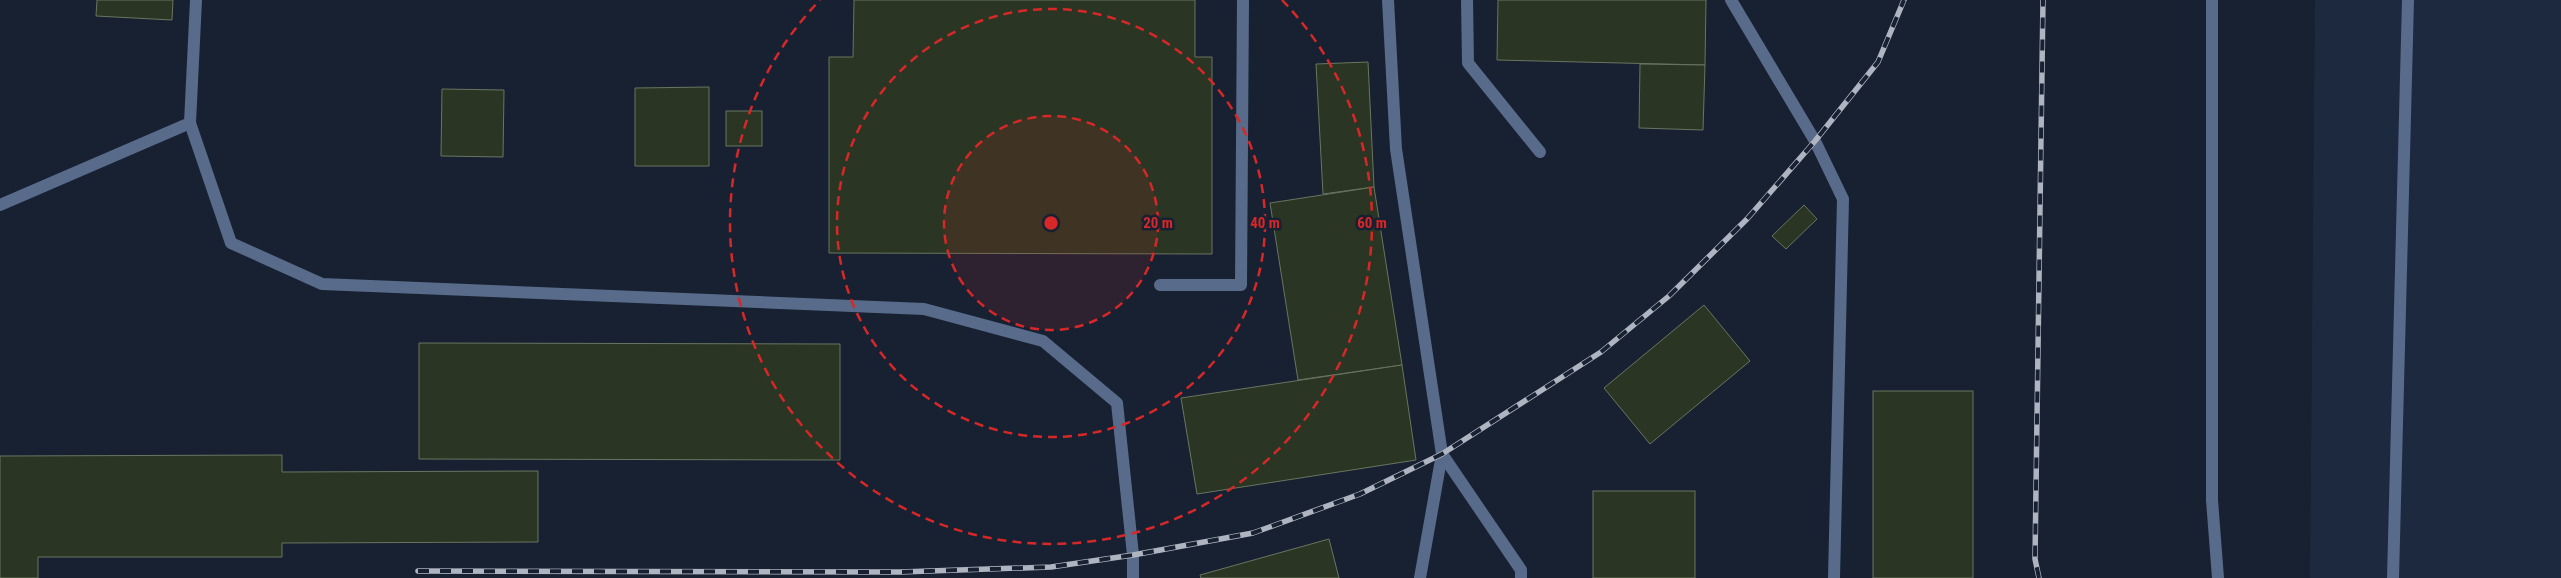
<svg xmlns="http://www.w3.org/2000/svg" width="2561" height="578" viewBox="0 0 2561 578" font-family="'Roboto Condensed',sans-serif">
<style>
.built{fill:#1d293f}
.building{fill:#2b3523;stroke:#697561}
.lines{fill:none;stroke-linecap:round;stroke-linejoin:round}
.minor{stroke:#596b8b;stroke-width:12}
.rail-casing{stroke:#aeb4c0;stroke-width:5.5}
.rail{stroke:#182131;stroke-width:4;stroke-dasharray:11;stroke-linecap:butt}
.ring{fill:none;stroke:#d62828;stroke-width:2.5;stroke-dasharray:9 6}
.centre{fill:#d62828;stroke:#182131;stroke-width:2.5}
.ring-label{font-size:15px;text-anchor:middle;font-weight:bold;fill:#d62828;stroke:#182131;stroke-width:5;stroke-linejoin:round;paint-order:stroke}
</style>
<rect width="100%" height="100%" fill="#182131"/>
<polygon class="built" points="2315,0 2561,0 2561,578 2310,578"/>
<g class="building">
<polygon points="97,0 173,0 172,20 96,16"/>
<polygon points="854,0 1195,0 1195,57 1212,57 1212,254 829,253 829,57 853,57"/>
<polygon points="1498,0 1706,0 1705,65 1497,60"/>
<polygon points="1368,62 1374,187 1323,194 1316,64"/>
<polygon points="1640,64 1705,65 1703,130 1639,128"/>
<polygon points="709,87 709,166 635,166 635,88"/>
<polygon points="442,89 504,90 503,157 441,156"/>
<rect x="726" y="111" width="36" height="35"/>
<polygon points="1374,187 1402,365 1298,380 1270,203"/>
<polygon points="1804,205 1817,219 1786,249 1772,236"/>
<polygon points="1704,305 1750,361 1650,444 1604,388"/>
<polygon points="419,343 840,344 840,460 419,459"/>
<polygon points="1402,365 1416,460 1197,494 1181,398"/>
<rect x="1873" y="391" width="100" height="187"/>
<polygon points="282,455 282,472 538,471 538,542 282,543 282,557 38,557 38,578 0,578 0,456"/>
<rect x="1593" y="491" width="102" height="87"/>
<polygon points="1329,539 1339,578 1201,578 1200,575"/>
</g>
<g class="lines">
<g class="minor">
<polyline points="196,0 190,123 231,243 322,284 924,309 1043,341 1117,403 1133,555 1133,578"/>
<polyline points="1388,0 1396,149 1442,454 1420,578"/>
<polyline points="1467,0 1468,63 1540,152"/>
<polyline points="1731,0 1815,141 1843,199 1834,578"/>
<polyline points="2212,0 2212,500 2218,578"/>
<polyline points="0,205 190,123"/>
<polyline points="1160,285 1241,285 1243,0"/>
<polyline points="1442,454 1521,570 1521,578"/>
<polyline points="2393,578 2408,0"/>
</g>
<g class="rail-casing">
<g id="rail">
<polyline points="418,571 900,572 1051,567 1133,555 1253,533 1360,494 1442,454 1601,352 1669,296 1747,219 1815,141 1878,62 1904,0"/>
<polyline points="2039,578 2035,559 2043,0"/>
</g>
</g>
<use href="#rail" class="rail"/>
</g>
<circle cx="1051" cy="223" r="107" fill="#d62828" fill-opacity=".12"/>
<g class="ring">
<circle cx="1051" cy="223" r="107"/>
<circle cx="1051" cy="223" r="214"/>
<path d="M1282 0A321 321 0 1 1 820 0"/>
</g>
<circle cx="1051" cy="223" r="8" class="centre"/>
<g class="ring-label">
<text x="1158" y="228">20 m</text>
<text x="1265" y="228">40 m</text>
<text x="1372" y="228">60 m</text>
</g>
</svg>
